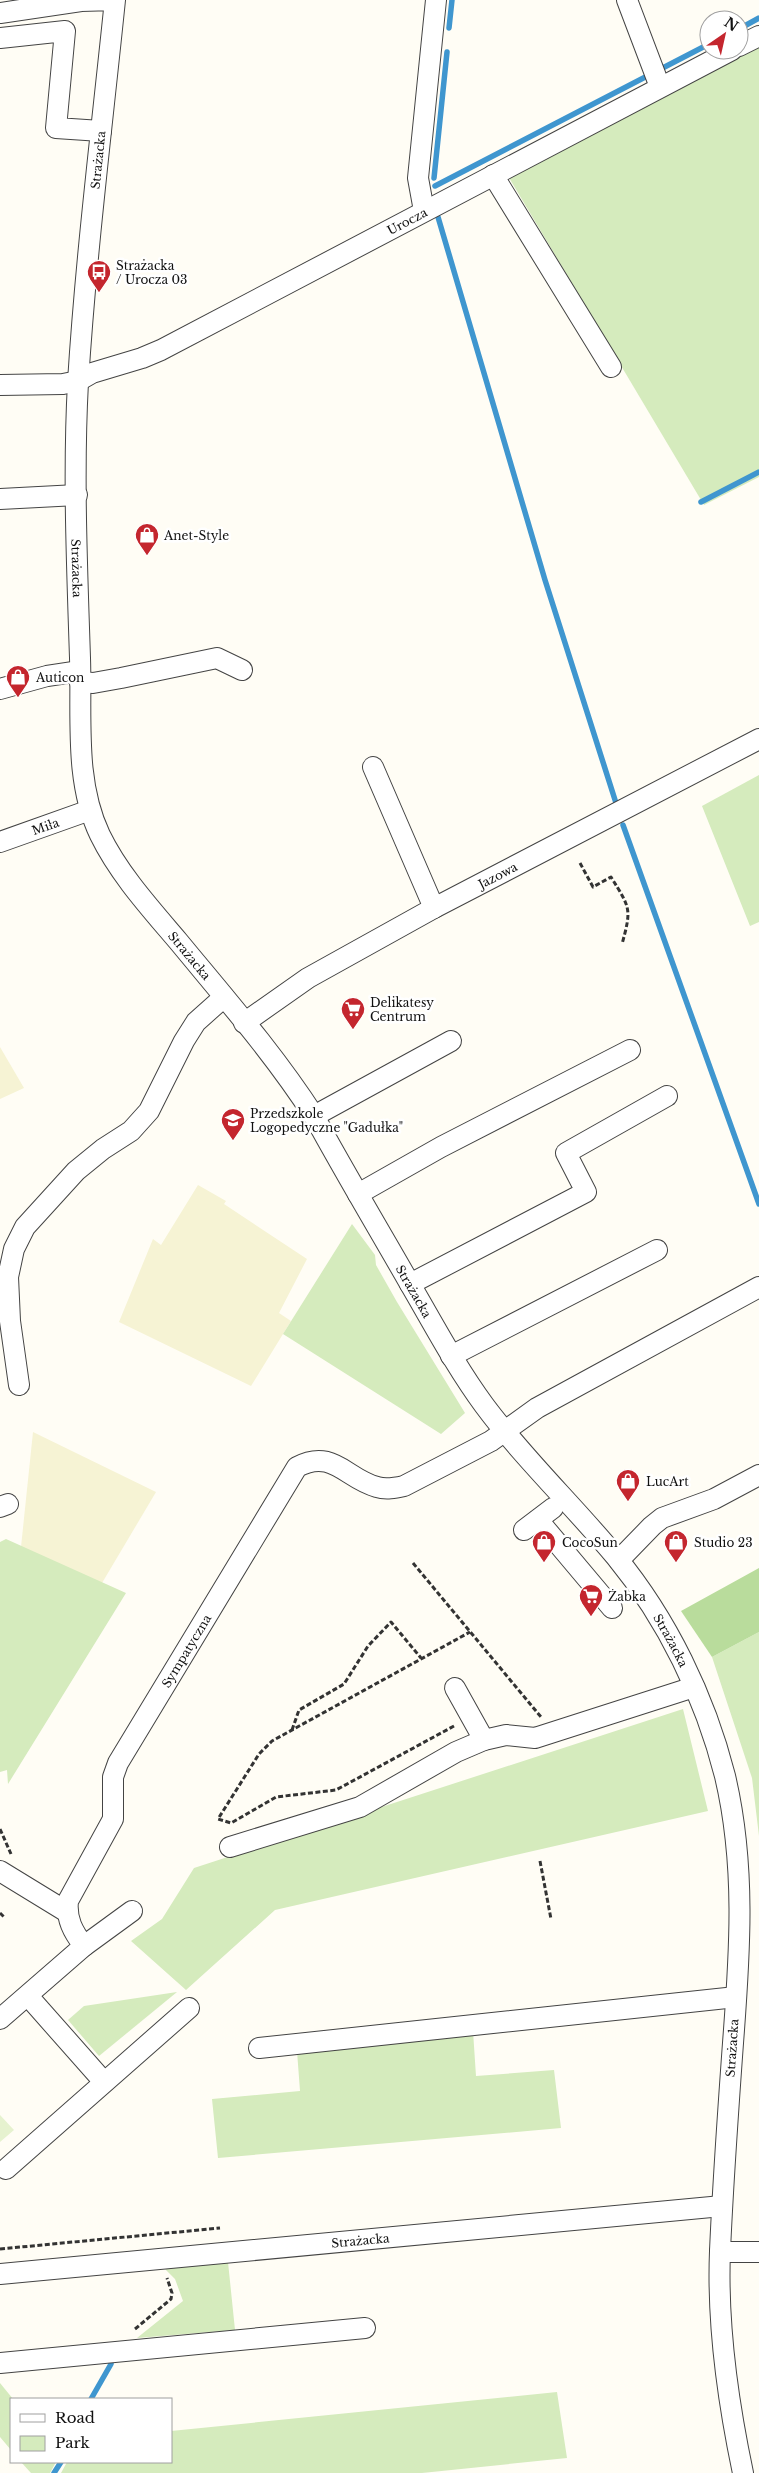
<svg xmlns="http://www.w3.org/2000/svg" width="759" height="2473" viewBox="0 0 759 2473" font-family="'Libre Baskerville',serif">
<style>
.farmland{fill:#f6f3d4}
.green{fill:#d5ebbd}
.forest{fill:#b9dc9c}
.pitch{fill:#e6f2cf}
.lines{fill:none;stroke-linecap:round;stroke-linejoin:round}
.stream{stroke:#3f96cf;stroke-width:5.5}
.minor-casing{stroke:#444;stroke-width:22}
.path{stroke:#333;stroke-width:3;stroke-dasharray:5 2.5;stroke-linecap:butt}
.minor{stroke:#fff;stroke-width:20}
.labels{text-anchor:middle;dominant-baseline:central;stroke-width:5;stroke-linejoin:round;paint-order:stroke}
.street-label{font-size:12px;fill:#111;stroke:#fff}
.poi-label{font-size:12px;fill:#111;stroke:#fff;text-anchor:start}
</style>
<rect width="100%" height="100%" fill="#fffdf5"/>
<g class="farmland">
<polygon points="0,1047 24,1088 0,1099"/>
<polygon points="198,1185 226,1201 224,1204 307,1259 279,1313 291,1321 251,1386 119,1322 153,1239 161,1245"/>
<polygon points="33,1432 156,1492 102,1583 21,1547"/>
</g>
<g class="green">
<polygon points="759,46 759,477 704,505 508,176"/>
<polygon points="759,775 759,922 750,926 702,806"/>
<polygon points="352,1224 375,1255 376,1265 397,1302 465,1413 441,1434 283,1334"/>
<polygon points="6,1539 126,1593 8,1784 7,1770 0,1772 0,1542"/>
<polygon points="759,1632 759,1836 752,1778 712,1657"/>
<polygon points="683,1709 708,1811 275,1910 186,1990 131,1941 162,1919 194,1868"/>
<polygon points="177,1992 99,2056 68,2020 84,2006"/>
<polygon points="473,2031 476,2076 554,2070 561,2128 218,2158 212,2099 300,2091 297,2051"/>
<polygon points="228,2262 235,2330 137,2338 183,2301 175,2279 165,2269"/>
<polygon points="0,2383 13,2399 11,2399 11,2450 0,2437"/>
<polygon points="557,2392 567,2458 422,2473 61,2473 67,2462 171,2462 171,2431"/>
<polygon points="21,2462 56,2462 50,2473 31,2473"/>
</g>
<polygon class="forest" points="759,1568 759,1632 712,1657 681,1611"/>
<polygon class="pitch" points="0,2115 14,2130 0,2142"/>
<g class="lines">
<g class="stream">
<polyline points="449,28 452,0"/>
<polyline points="739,29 759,18"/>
<polyline points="434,178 447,52"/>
<polyline points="435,186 709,44"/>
<polyline points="438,217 545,580 616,803"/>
<polyline points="701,502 759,472"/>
<polyline points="623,825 759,1204"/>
<polyline points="91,2399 111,2364"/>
<polyline points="54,2473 61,2462"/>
</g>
<g class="minor-casing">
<g id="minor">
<polyline points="627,0 660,87"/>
<path id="s1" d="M 0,13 L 81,1 L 115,0 C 102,127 86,254 78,382 C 73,474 77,566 80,658 C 82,716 74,781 100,835 C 119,874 150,908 178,941 C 225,998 274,1054 314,1116 C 345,1173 378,1228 410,1284 C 434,1325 456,1367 484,1405 C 524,1459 573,1505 616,1557 C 667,1619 705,1697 725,1776 C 746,1865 740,1952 733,2043 C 728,2112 723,2181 720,2251 C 717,2324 728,2402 743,2473"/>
<polyline points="0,38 65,31 56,128 101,131"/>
<polyline points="739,46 759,36"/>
<polyline points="493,175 611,367"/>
<polyline points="424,211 418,178 436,0"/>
<path id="s2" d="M 0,385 L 63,384 L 78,381 L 92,373 L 142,358 L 161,350 L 732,50"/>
<polyline points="0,499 77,495"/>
<polyline points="80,682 93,683 121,678 217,658 242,670"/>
<polyline points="0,689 47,676 80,671"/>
<polyline points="373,767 434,908"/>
<path id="s3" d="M 0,842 L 90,810"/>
<path id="s4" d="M 244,1023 L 308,978 L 434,908 L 759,739"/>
<polyline points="314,1116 451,1041"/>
<polyline points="358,1194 441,1147 630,1050"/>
<polyline points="410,1284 586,1192 566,1153 667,1096"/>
<polyline points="451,1356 657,1250"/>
<polyline points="19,1385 10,1321 8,1277 14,1249 25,1227 76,1171 103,1149 131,1131 149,1111 184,1041 196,1022 224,997"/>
<polyline points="0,1507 8,1504"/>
<polyline points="538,1520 612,1608"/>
<polyline points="524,1530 553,1508"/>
<polyline points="619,1560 652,1526 662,1518 714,1499 759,1475"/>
<polyline points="455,1688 484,1740"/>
<polyline points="230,1847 360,1807 456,1752 484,1740 506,1735 535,1738 694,1687"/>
<polyline points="0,1871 67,1912"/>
<polyline points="84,1946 132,1911"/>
<polyline points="28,1996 104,2082"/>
<path id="s5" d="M 0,2019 L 84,1946 C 73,1932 66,1919 68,1901 L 113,1819 L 113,1777 L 118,1763 L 297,1467 C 333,1448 346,1479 377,1487 C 386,1490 395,1488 404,1486 L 491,1441 L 537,1408 L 759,1287"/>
<polyline points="259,2048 736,1997"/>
<polyline points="6,2169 189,2008"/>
<polyline points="720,2252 759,2252"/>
<path id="s6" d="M 0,2274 L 722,2206"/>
<polyline points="0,2363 365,2328"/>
</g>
</g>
<g class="path">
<path d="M 580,863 L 593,887 L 611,877 C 630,908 632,908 622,944"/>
<polyline points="413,1563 541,1717"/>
<polyline points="454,1726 336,1790 276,1797 231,1823 218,1819 259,1754 272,1741 470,1632"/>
<polyline points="292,1730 299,1710 344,1684 368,1646 391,1622 421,1658"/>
<polyline points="0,1829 11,1854"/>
<polyline points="540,1861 551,1919"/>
<polyline points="0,1913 4,1917"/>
<polyline points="0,2249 220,2228"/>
<polyline points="135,2329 171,2299 172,2293 167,2278"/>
</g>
<use href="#minor" class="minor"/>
</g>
<defs>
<g id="bus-pin" transform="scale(1.25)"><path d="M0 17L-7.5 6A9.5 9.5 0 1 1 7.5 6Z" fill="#c4262e" stroke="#fff"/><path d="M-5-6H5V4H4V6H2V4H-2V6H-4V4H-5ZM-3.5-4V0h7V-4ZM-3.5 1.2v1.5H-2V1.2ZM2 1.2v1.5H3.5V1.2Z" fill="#fff"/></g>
<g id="shop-pin" transform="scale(1.25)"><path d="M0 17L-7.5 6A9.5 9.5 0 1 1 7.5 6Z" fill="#c4262e" stroke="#fff"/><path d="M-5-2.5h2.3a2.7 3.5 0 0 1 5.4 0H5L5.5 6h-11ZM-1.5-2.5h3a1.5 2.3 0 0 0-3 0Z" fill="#fff"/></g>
<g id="supermarket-pin" transform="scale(1.25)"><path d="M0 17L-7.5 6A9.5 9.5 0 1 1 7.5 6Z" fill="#c4262e" stroke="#fff"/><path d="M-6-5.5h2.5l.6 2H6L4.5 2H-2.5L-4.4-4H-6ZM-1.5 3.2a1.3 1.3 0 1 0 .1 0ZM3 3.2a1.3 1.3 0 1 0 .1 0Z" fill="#fff"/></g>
<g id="school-pin" transform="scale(1.25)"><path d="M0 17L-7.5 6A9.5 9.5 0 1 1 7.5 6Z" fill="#c4262e" stroke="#fff"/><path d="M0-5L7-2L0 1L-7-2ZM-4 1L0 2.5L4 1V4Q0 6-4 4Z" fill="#fff"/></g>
</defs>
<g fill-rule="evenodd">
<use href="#bus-pin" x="99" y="272"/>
<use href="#shop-pin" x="147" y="535"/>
<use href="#shop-pin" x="18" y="677"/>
<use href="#supermarket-pin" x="353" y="1009"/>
<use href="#school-pin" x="233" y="1120"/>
<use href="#shop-pin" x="628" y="1481"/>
<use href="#shop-pin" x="544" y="1542"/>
<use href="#shop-pin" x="676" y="1542"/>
<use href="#supermarket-pin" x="591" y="1596"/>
</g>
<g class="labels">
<g class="street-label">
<text transform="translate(98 160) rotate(-84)">Strażacka</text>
<text stroke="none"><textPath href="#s2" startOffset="445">Urocza</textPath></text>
<text stroke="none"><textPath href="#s1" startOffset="686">Strażacka</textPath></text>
<text stroke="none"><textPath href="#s3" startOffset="48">Miła</textPath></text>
<text stroke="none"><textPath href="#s4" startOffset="294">Jazowa</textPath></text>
<text stroke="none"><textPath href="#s1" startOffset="1106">Strażacka</textPath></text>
<text stroke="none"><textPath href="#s1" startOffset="1511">Strażacka</textPath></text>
<text stroke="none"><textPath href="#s1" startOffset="1946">Strażacka</textPath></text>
<text stroke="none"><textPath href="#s5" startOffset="442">Sympatyczna</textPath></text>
<text transform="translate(732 2048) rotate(-86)">Strażacka</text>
<text stroke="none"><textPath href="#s6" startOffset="362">Strażacka</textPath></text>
</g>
<g class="poi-label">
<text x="116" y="265">Strażacka<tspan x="116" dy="14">/ Urocza 03</tspan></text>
<text x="164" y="535">Anet-Style</text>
<text x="36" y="677">Auticon</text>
<text x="370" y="1002">Delikatesy<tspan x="370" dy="14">Centrum</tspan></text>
<text x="250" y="1113">Przedszkole<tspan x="250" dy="14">Logopedyczne "Gadułka"</tspan></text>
<text x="646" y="1481">LucArt</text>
<text x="562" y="1542">CocoSun</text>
<text x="694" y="1542">Studio 23</text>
<text x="608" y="1596">Żabka</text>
</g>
</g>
<rect x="10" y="2398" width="162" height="65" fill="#ffffff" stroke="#a0a0a0"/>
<rect x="20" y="2414" width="25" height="8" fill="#ffffff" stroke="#a0a0a0"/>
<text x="55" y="2423" font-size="15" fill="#111111">Road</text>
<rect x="20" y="2436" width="25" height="15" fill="#d5ebbd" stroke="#a0a0a0"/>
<text x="55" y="2448" font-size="15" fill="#111111">Park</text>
<g transform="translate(724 35) rotate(34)"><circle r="24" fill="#ffffff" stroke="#a0a0a0"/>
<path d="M0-4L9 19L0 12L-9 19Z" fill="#c4262e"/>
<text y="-8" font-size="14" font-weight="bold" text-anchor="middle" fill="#111111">N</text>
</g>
</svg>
